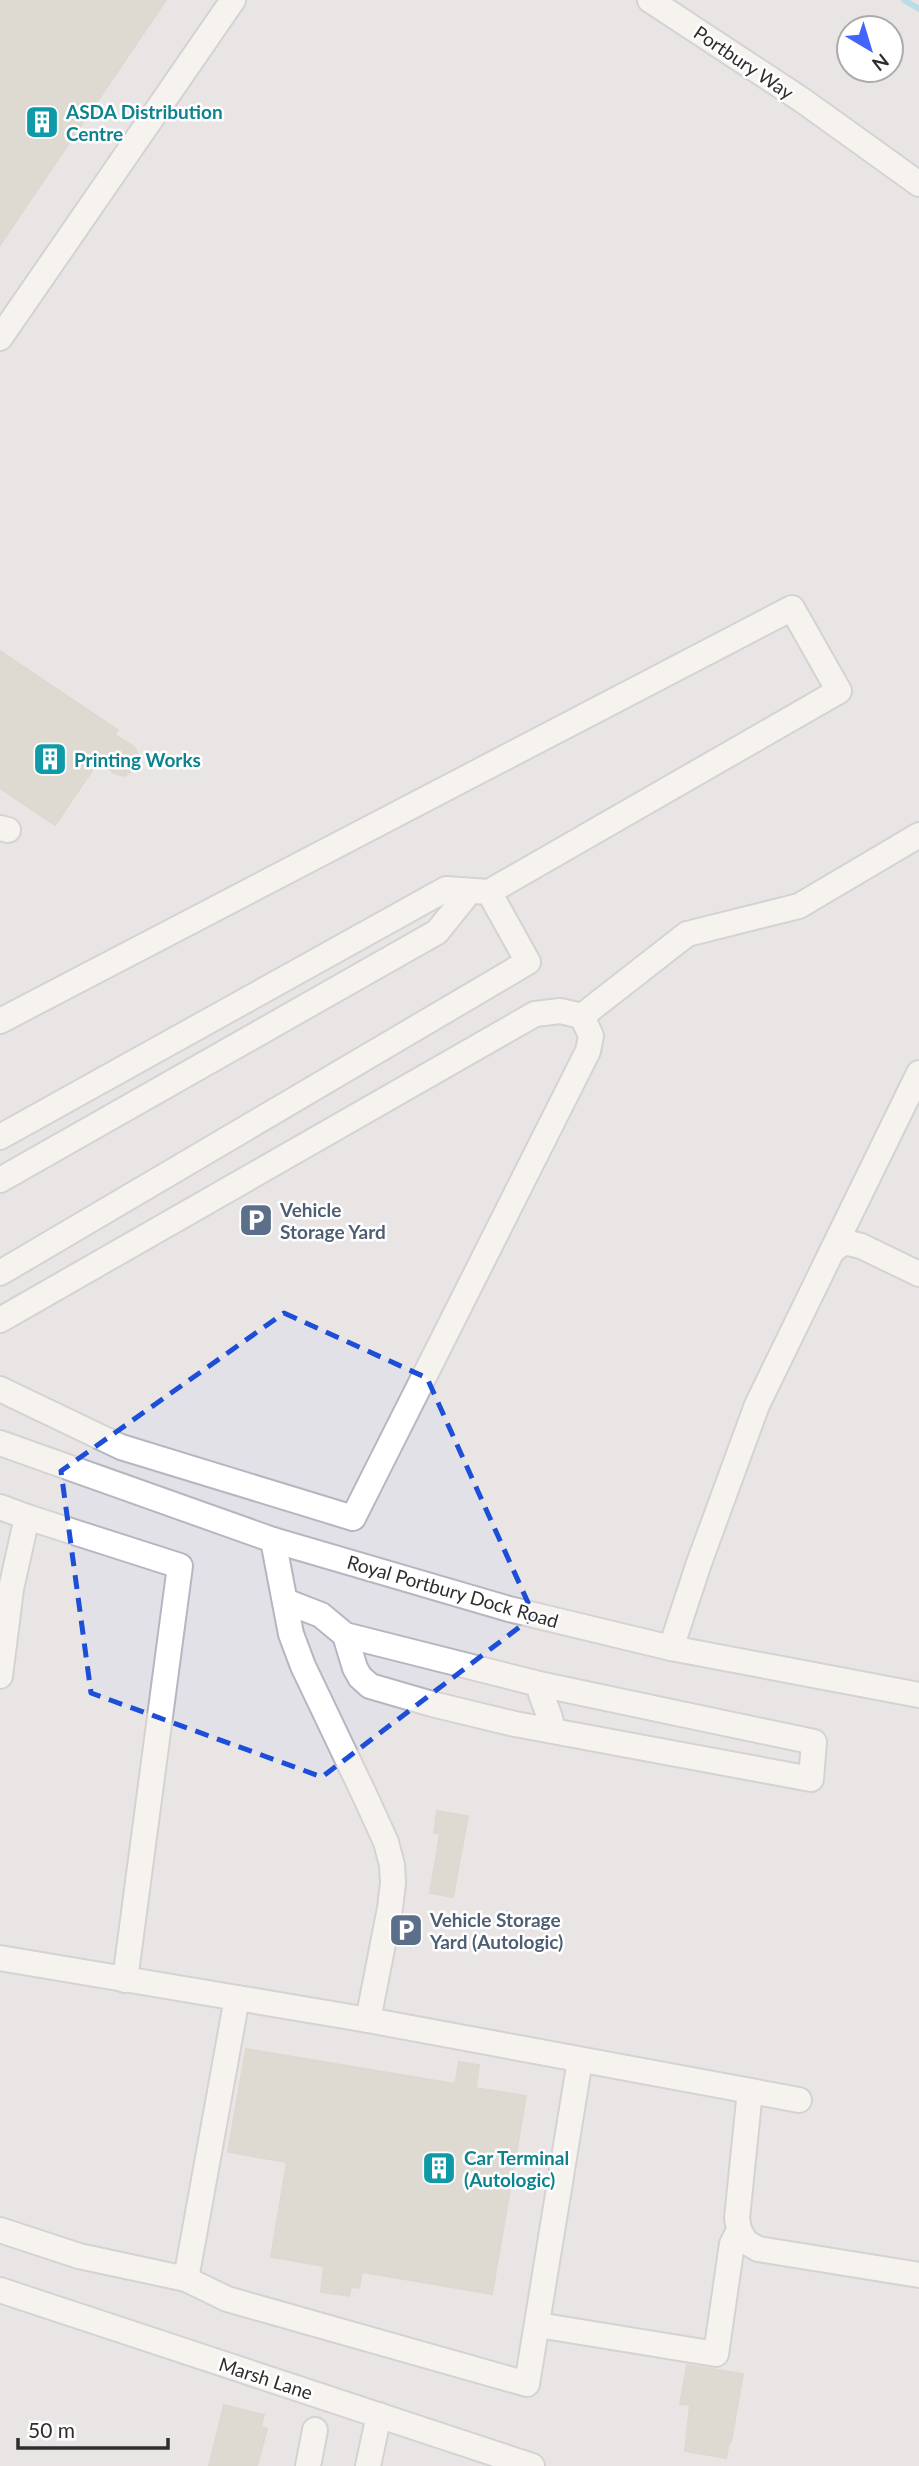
<svg xmlns="http://www.w3.org/2000/svg" width="919" height="2466" viewBox="0 0 919 2466" font-family="Lato,sans-serif">
<style>
.industrial{fill:#e3e1e8;fill-rule:evenodd}
.lines{fill:none;stroke-linecap:round;stroke-linejoin:round}
.stream{stroke:#75cff0;stroke-width:6}
.building{fill:#cbc7bf;stroke:#cbc5ba;stroke-width:2}
.minor-casing{stroke:#b4b7c1;stroke-width:28}
.minor{stroke:#fff;stroke-width:24}
.marked{fill:none;stroke:#1d4ed8;stroke-width:5;stroke-dasharray:14 9;stroke-linejoin:round}
.labels{text-anchor:middle;dominant-baseline:central;stroke-width:5;stroke-linejoin:round;paint-order:stroke}
.street-label{font-size:19px;fill:#2e2e2e;stroke:#fff}
.culture-label{font-size:19px;font-weight:bold;fill:#0d838f;stroke:#fff;text-anchor:start}
.service-label{font-size:19px;font-weight:bold;fill:#4e5e75;stroke:#fff;text-anchor:start}
</style>
<rect width="100%" height="100%" fill="#efe9e1"/>
<path class="industrial" d="M 0,0 L 919,0 L 919,2466 L 0,2466 ZM 849,28 L 891,28 L 891,70 L 849,70 Z"/>
<g class="lines">
<polyline class="stream" points="904,0 919,9"/>
</g>
<g class="building">
<polygon points="0,0 166,0 0,245"/>
<polygon points="0,651 118,730 115,735 134,747 139,756 138,767 124,776 114,773 100,759 55,825 0,788"/>
<polygon points="437,1811 468,1816 453,1897 430,1893 440,1834 434,1833"/>
<polygon points="246,2049 455,2084 459,2062 479,2065 476,2088 526,2096 492,2294 362,2272 359,2288 351,2287 349,2296 321,2292 324,2266 271,2257 287,2162 228,2152"/>
<polygon points="687,2365 743,2374 731,2442 729,2442 726,2458 685,2451 690,2405 680,2404"/>
<polygon points="224,2405 264,2415 261,2427 267,2429 257,2466 209,2466"/>
</g>
<g class="lines">
<g class="minor-casing">
<g id="minor">
<polyline points="650,0 802,100 919,184"/>
<polyline points="0,338 233,0"/>
<polyline points="0,828 8,830"/>
<polyline points="582,1016 687,934 799,906 919,835"/>
<polyline points="0,1021 792,608 839,691 489,892 446,889 0,1137"/>
<polyline points="0,1180 437,932 470,891"/>
<polyline points="832,1251 919,1073"/>
<polyline points="0,1273 528,962 489,892"/>
<polyline points="0,1320 535,1014 560,1011 582,1016"/>
<polyline points="0,1389 121,1447 353,1518 588,1051 591,1036 582,1016"/>
<polyline points="0,1443 273,1540 509,1609 671,1648 919,1695"/>
<polyline points="0,1507 27,1517 11,1589 0,1676"/>
<polyline points="27,1517 180,1566 125,1980"/>
<polyline points="273,1540 291,1634 303,1666 365,1796 386,1842 392,1865 393,1883 390,1908 368,2020"/>
<polyline points="285,1601 321,1615 345,1635 539,1684 814,1742 811,1779 515,1724 432,1704 370,1686 360,1677 355,1668 345,1635"/>
<polyline points="671,1648 699,1563 757,1405 832,1251 844,1242 861,1246 919,1274"/>
<path d="M 539,1684 C 540,1701 553,1714 551,1730"/>
<polyline points="0,1958 368,2020 799,2100"/>
<polyline points="0,2230 79,2256 186,2279 237,1998"/>
<polyline points="739,2230 746,2242 758,2249 919,2275"/>
<polyline points="186,2279 227,2299 527,2384 580,2060"/>
<polyline points="0,2290 532,2466"/>
<polyline points="538,2325 716,2354 732,2244 739,2230 737,2218 750,2091"/>
<polyline points="308,2466 315,2430"/>
<polyline points="368,2466 379,2415"/>
</g>
</g>
<use href="#minor" class="minor"/>
</g>
<path d="M0 0H919V2466H0ZM 284,1313 L 427,1378 L 534,1616 L 322,1777 L 91,1693 L 61,1471 Z" fill="#efe9e1" fill-opacity=".55" fill-rule="evenodd"/>
<path class="marked" d="M 284,1313 L 427,1378 L 534,1616 L 322,1777 L 91,1693 L 61,1471 Z"/>
<defs>
<g id="building-square" transform="scale(1.75)"><rect x="-9" y="-9" width="18" height="18" rx="4" fill="#0f9aa8" stroke="#fff"/><path d="M-4-6H4V6H1V3H-1V6H-4ZM-2.5-4.3h1.7v1.8h-1.7ZM.8-4.3h1.7v1.8H.8ZM-2.5-1h1.7V.8h-1.7ZM.8-1h1.7V.8H.8Z" fill="#fff"/></g>
<g id="parking-square" transform="scale(1.75)"><rect x="-9" y="-9" width="18" height="18" rx="4" fill="#5c6f8a" stroke="#fff"/><path d="M-3.5-5.5H1a3.5 3.5 0 0 1 0 7H-1V5.5H-3.5ZM-1-3.4V-.6H.8a1.4 1.4 0 0 0 0-2.8Z" fill="#fff"/></g>
</defs>
<g fill-rule="evenodd">
<use href="#building-square" x="42" y="122"/>
<use href="#building-square" x="50" y="759"/>
<use href="#parking-square" x="256" y="1220"/>
<use href="#parking-square" x="406" y="1930"/>
<use href="#building-square" x="439" y="2168"/>
</g>
<g class="labels">
<g class="street-label">
<text transform="translate(744 62) rotate(34)">Portbury Way</text>
<text transform="translate(453 1591) rotate(16)">Royal Portbury Dock Road</text>
<text transform="translate(266 2378) rotate(18)">Marsh Lane</text>
</g>
<g class="culture-label">
<text x="66" y="111">ASDA Distribution<tspan x="66" dy="22">Centre</tspan></text>
<text x="74" y="759">Printing Works</text>
<text x="464" y="2157">Car Terminal<tspan x="464" dy="22">(Autologic)</tspan></text>
</g>
<g class="service-label">
<text x="280" y="1209">Vehicle<tspan x="280" dy="22">Storage Yard</tspan></text>
<text x="430" y="1919">Vehicle Storage<tspan x="430" dy="22">Yard (Autologic)</tspan></text>
</g>
</g>
<g transform="translate(870 49) rotate(142)"><circle r="33" fill="#ffffff" stroke="#ababab" stroke-width="2"/>
<path d="M0-5L12 26L0 18L-12 26Z" fill="#4264fb"/>
<text y="-10" font-size="19" font-weight="bold" text-anchor="middle" fill="#2e2e2e">N</text>
</g>
<path d="M18 2438v10h150v-10" fill="none" stroke="#2e2e2e" stroke-width="3.5"/>
<text x="28" y="2438" font-size="21" fill="#2e2e2e" stroke="#ffffff" stroke-width="5" paint-order="stroke">50 m</text>
</svg>
